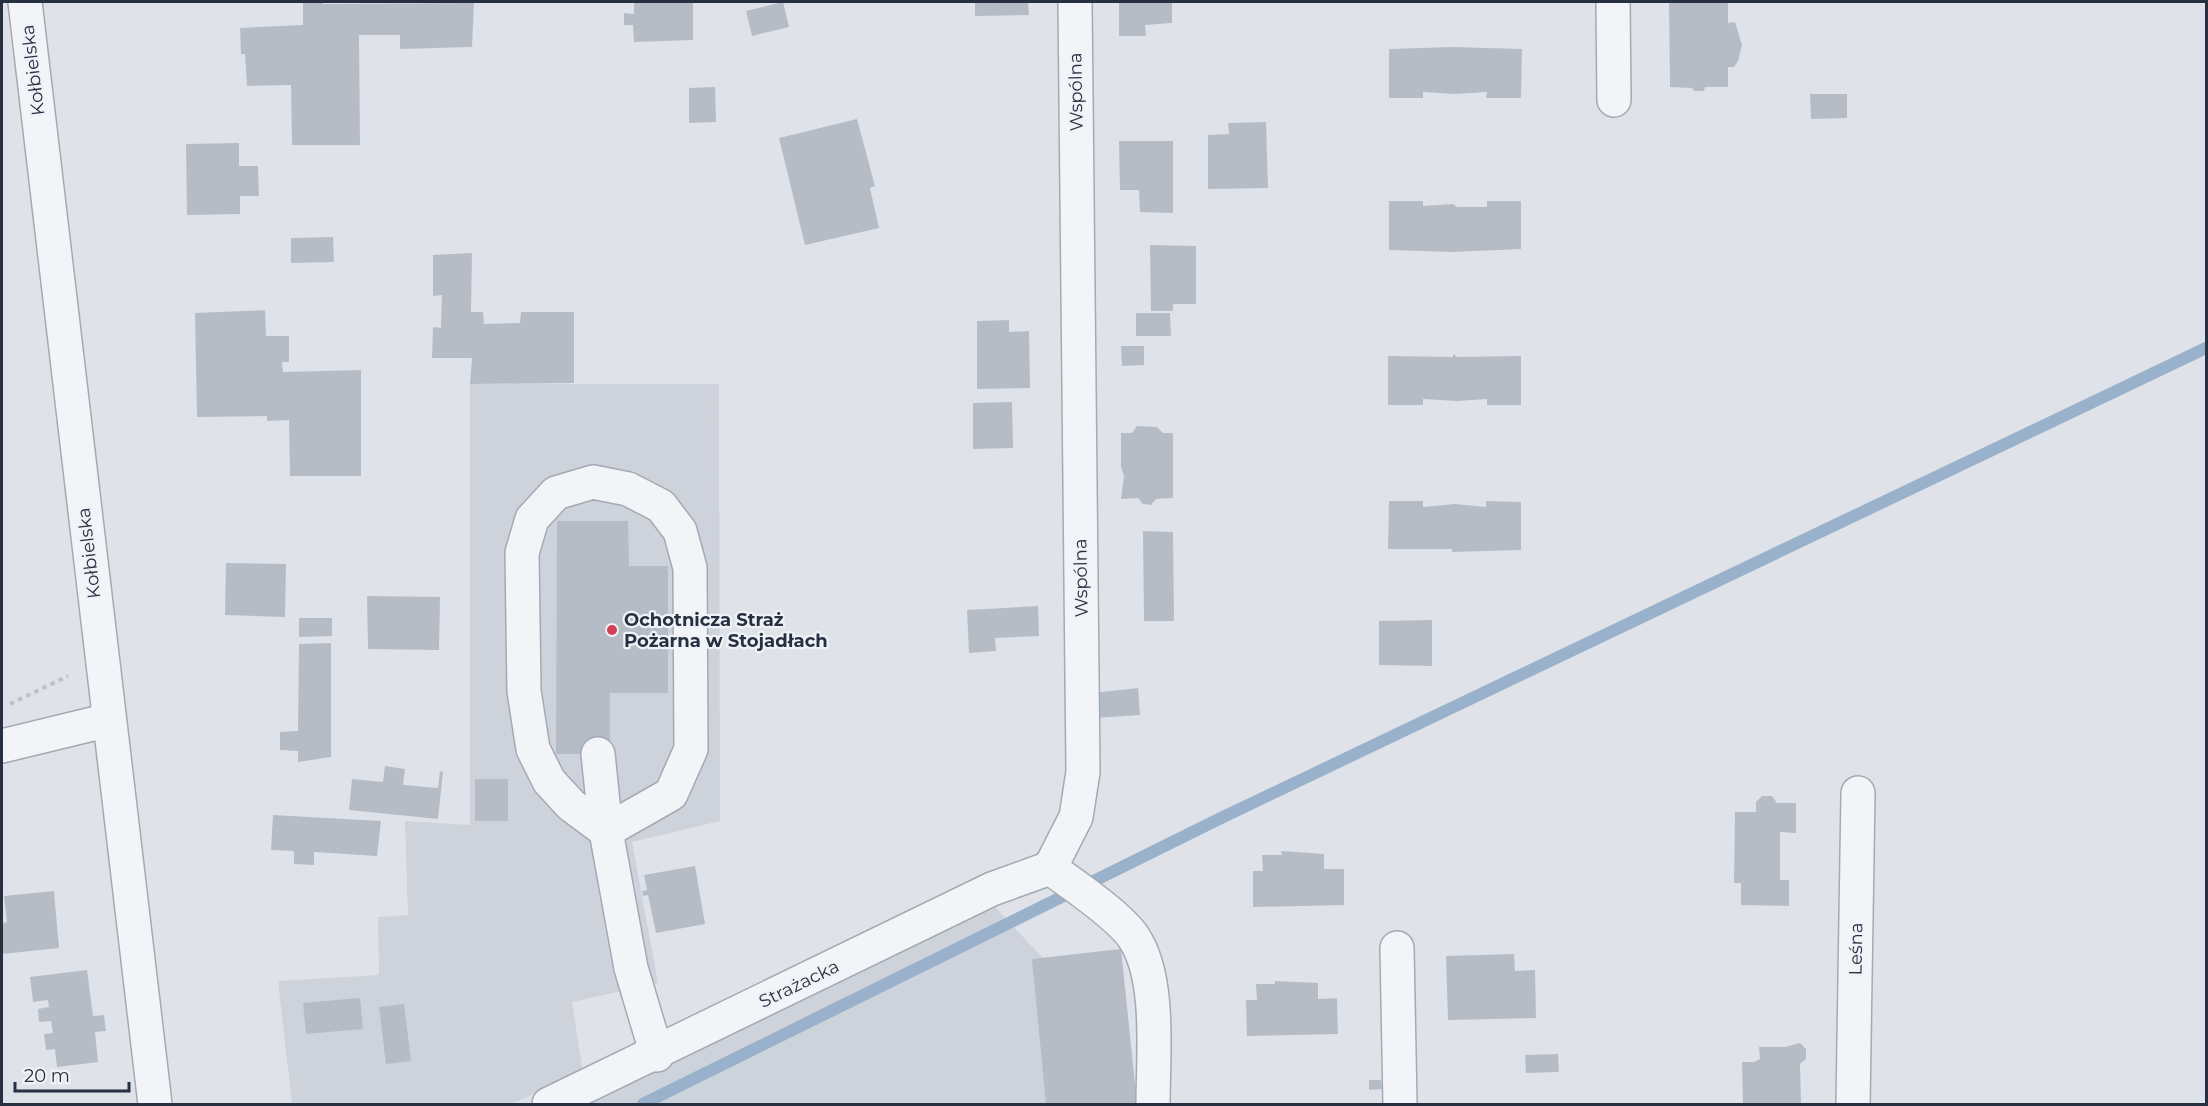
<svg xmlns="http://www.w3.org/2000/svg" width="2208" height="1106" viewBox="0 0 2208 1106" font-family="Montserrat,sans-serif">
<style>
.built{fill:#cdd2db}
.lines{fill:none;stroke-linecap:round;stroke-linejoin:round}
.stream{stroke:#99b1ca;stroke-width:12}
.building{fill:#b6bcc6}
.minor-casing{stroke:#a4aab3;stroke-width:36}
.path{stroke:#bdc1c7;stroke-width:4;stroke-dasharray:4.5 4.5;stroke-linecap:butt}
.minor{stroke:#f2f4f7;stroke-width:33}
.poi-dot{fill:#d24056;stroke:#eff2f6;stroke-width:2}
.labels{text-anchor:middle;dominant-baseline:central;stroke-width:4.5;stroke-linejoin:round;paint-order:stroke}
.street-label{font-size:18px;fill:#273040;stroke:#eff2f6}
.poi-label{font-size:18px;font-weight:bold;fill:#273040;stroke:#eff2f6;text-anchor:start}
</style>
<rect width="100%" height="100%" fill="#dfe3e9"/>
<g class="built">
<polygon points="470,384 719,384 720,821 632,842 658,983 572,1002 583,1073 511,1104 292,1104 278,981 379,975 378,917 408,915 405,821 470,825"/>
<polygon points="992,904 1043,958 1121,949 1137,1104 590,1104"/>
</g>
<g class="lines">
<polyline class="stream" points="643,1104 1221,818 2206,348"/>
</g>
<g class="building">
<polygon points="303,2 323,2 323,4 474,3 472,47 400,49 400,35 359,35 360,145 292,145 291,85 247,86 245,54 241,54 240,28 303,25"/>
<polygon points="634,2 693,2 693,40 634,42 633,25 624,25 624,13 634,14"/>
<polygon points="783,2 789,27 752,36 746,11"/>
<polygon points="975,2 1028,2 1029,15 975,16"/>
<polygon points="1119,2 1172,2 1172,23 1145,25 1146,36 1119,36"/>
<polygon points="1669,2 1728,2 1728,23 1735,22 1742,45 1738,61 1734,67 1728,67 1728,87 1705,87 1704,91 1694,91 1692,88 1670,87"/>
<polygon points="1453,47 1522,49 1521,98 1486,98 1487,92 1455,94 1423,92 1423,98 1389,98 1389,49"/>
<polygon points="715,87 716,122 689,123 689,88"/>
<polygon points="1810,94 1847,94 1847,118 1811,119"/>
<polygon points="857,119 875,186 870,188 879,228 805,245 779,138"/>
<polygon points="1266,122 1268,188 1208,189 1208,135 1229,134 1228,123"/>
<polygon points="1119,141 1173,141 1173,213 1140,212 1139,190 1120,190"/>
<polygon points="239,143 239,166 258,166 259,196 240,196 240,214 187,215 186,144"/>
<polygon points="1389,201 1423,201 1423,206 1453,204 1457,207 1487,207 1487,201 1521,201 1521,249 1453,252 1389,250"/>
<polygon points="333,237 334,262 291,263 291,238"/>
<polygon points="1150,245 1196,246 1196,304 1173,304 1173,311 1151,311"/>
<polygon points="472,253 471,312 483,312 484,324 520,323 521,312 574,312 574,383 470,384 472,358 432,358 433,327 441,328 442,295 433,296 433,255"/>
<polygon points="265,310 266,336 289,336 289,362 282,362 283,372 361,370 361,476 290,476 289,420 267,421 267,416 197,417 195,313"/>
<polygon points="1136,313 1170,313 1171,336 1136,336"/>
<polygon points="1009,320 1009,332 1029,331 1030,388 977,389 977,321"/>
<polygon points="1121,346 1144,346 1144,365 1122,366"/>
<polygon points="1453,354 1457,357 1521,356 1521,405 1487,405 1487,399 1457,401 1423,399 1423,405 1388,405 1388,356 1453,357"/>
<polygon points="1012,402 1013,448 973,449 973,403"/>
<polygon points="1137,426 1157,427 1163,433 1173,433 1173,498 1156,499 1151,505 1143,504 1138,498 1121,499 1124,476 1121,467 1121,433 1132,433"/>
<polygon points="1389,501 1423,501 1423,507 1455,504 1486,507 1486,501 1521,502 1521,550 1452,552 1452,549 1388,549"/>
<polygon points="557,521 628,521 629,566 668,566 668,693 610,693 610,754 556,754"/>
<polygon points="1143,531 1173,532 1174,621 1144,621"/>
<polygon points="226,563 286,564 285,617 225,615"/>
<polygon points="367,596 440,597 439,650 368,649"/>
<polygon points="1038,606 1039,636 995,638 996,651 969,653 967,610"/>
<polygon points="299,618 332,618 332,636 299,637"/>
<polygon points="1432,620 1432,666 1379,665 1379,621"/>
<polygon points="331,643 331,757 298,762 298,751 280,750 280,732 298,731 299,644"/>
<polygon points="1138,688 1140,715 1095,718 1093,693"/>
<polygon points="385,766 405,769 403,785 438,788 440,771 443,772 438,819 349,810 352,779 383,782"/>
<rect x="475" y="779" width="33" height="42"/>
<polygon points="1762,796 1772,796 1777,803 1796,803 1796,833 1780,832 1780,880 1789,880 1789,906 1741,905 1741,883 1734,883 1735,812 1756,812 1756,802"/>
<polygon points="273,815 381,821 377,856 314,852 314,865 294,864 294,851 271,850"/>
<polygon points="1281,851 1324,854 1324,869 1344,869 1344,905 1253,907 1253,871 1263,871 1262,855 1282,855"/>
<polygon points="695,866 705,924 656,933 648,895 643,896 642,891 647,890 644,875"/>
<polygon points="54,891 59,948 2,954 2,923 7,922 4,896"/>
<polygon points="1121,949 1137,1104 1046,1104 1032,959"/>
<polygon points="1514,954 1515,971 1535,970 1536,1018 1448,1020 1446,956"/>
<polygon points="87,970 93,1016 104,1015 106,1031 95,1032 98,1062 57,1067 55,1049 46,1050 44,1034 53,1033 51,1021 39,1022 38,1009 49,1007 48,1000 33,1002 30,977"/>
<polygon points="1275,981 1318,983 1318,999 1337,998 1338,1034 1247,1036 1246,1000 1257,1000 1256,984 1275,984"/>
<polygon points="360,998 363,1029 306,1034 303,1003"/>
<polygon points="404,1004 411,1061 386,1064 379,1007"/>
<polygon points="1800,1043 1806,1049 1806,1059 1800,1064 1801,1104 1743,1104 1742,1062 1754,1062 1760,1059 1759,1047 1785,1047"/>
<polygon points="1558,1054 1559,1072 1526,1073 1525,1055"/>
<polygon points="1369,1080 1381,1080 1382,1089 1369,1090"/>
</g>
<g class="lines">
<g class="minor-casing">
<g id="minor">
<polyline points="25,2 155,1104"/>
<polyline points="1613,2 1614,100"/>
<polyline points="2,746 109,720"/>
<polyline points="598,754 606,831 671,794 691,749 690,568 680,531 661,506 628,489 593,482 556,493 532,519 522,553 524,691 533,749 549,781 571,805 606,831 631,968 657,1055"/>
<polyline points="1050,868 1076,817 1083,772 1075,2"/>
<path d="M 1050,868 C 1071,883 1121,917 1134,938 C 1161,978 1153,1057 1153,1104"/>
<polyline points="1397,948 1400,1104"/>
<polyline points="549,1104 992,889 1050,868"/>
<polyline points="1853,1104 1858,793"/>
</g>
</g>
<polyline class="path" points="10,704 68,676"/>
<use href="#minor" class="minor"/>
</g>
<circle class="poi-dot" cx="612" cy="630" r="6"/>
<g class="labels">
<g class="street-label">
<text transform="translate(33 70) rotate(-97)">Kołbielska</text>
<text transform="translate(1076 92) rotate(-91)">Wspólna</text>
<text transform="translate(89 553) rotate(-97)">Kołbielska</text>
<text transform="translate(1081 578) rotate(-91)">Wspólna</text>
<text transform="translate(1856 949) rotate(-89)">Leśna</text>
<text transform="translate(799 984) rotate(-26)">Strażacka</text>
</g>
<g class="poi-label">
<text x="624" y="620">Ochotnicza Straż<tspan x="624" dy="21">Pożarna w Stojadłach</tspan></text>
</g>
</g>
<rect width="2208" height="1106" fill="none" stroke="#273040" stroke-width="6"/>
<path d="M15 1082v9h114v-9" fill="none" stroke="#273040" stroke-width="3"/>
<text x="24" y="1082" font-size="18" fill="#273040" stroke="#eff2f6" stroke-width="4.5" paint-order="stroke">20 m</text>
</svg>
